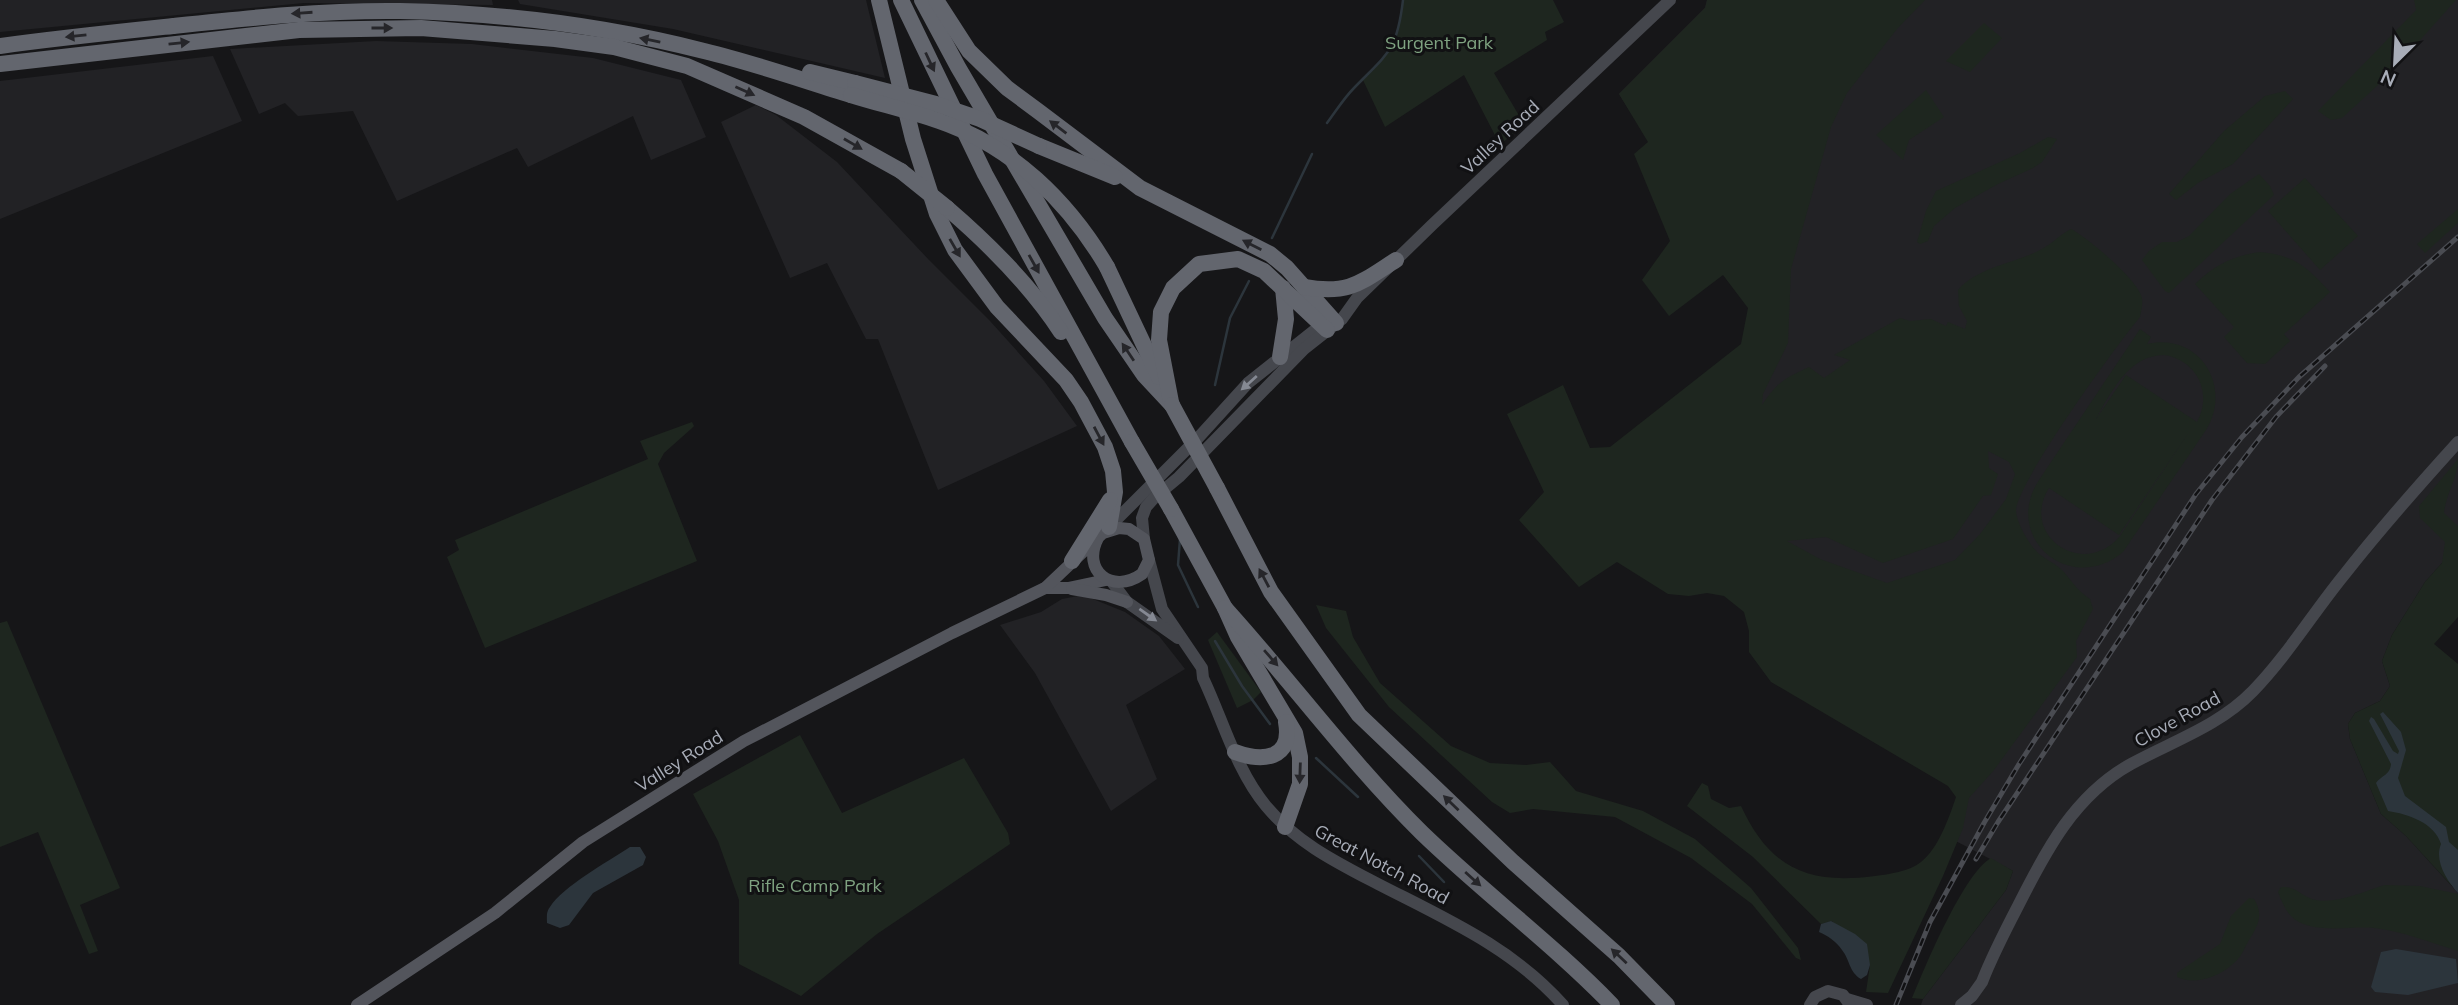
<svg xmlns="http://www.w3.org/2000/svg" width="2458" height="1005" viewBox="0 0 2458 1005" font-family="Mulish,sans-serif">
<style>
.built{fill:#222225}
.green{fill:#1e261f;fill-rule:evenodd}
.water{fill:#2c353c}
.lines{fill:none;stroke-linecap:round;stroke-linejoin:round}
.stream{stroke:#2c353c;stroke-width:2.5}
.secondary{stroke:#45474d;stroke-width:12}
.primary{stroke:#53555c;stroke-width:12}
.highway{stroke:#63666e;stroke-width:16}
.rail-casing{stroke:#4a4c52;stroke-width:5}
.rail{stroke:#111113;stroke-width:2.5;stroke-dasharray:8;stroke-linecap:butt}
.highway-bridge{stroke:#63666e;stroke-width:16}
.oneway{fill:#26262a}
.oneway2{fill:#858993}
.labels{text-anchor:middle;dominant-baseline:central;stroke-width:6;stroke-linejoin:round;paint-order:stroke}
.park-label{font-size:18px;fill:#7fa381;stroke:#111113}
.street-label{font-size:18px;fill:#a8adb8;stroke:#111113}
</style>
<rect width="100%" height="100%" fill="#161618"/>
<g class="built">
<polygon points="0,0 492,0 493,5 304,3 0,32"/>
<polygon points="518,0 866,0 885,78 673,29 520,4"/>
<polygon points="1707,0 2458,0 2458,556 2442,563 2425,582 2392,635 2382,661 2390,686 2380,701 2355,713 2348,724 2350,739 2381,814 2406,836 2458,893 2458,1005 1921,1005 1923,999 2006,890 2013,871 1950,838 1966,804 1782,552 1737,408 1767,329 1619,94 1705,8"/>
<polygon points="376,41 472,44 593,58 681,80 706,137 651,160 633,116 528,167 517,148 397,201 353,111 298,116 285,103 259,114 230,49"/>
<polygon points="213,56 242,121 0,219 0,81"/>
<polygon points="756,105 776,115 837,162 929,260 990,321 1044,381 1077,426 938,490 878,339 866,339 827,263 790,278 721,122"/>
<polygon points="1078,596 1088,597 1125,612 1159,636 1185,669 1126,705 1157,779 1111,811 1035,673 1000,625 1041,612 1062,599"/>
</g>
<g class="green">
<path d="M 1403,0 L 1553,0 L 1564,22 L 1545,32 L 1547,40 L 1494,73 L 1524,124 L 1500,145 L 1464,75 L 1385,127 L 1363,80 C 1391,55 1399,37 1403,0 Z"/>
<path d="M 1707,0 L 1925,0 L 1897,29 L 1847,93 L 1831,127 L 1791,269 L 1788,343 L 1763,394 L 1762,405 C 1778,381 1784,379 1809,367 L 1824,378 L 1850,360 L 1834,355 L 1900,318 L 1910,321 L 1931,319 L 1946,326 L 1948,322 L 1965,329 L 1967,321 L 1959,306 L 1958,290 C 1978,267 2012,264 2038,251 C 2050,246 2059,235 2071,229 C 2088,238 2134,277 2141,295 C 2144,302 2141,310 2140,317 C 2118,343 2015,485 2016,511 C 2017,524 2029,544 2038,553 C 2046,560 2057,564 2064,572 C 2074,584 2077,590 2090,599 L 2093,609 L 2076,641 L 2077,657 L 1994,770 L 1969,798 L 1963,828 L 1943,876 L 1888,993 L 1866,992 L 1870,965 L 1832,921 L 1821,924 L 1753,857 L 1687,806 L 1702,783 L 1708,786 L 1711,799 L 1729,808 L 1741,806 C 1770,868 1807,885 1875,876 C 1889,874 1908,872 1921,862 C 1938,849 1949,818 1956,797 L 1948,786 L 1771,682 L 1749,652 L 1749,631 L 1744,612 L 1724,596 L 1707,593 L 1689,596 L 1668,594 L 1617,562 L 1579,587 L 1519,520 L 1544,492 L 1507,414 L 1563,385 L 1590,448 L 1610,447 L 1741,344 L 1748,308 L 1723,275 L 1669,316 L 1642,280 L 1670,241 L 1634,154 L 1648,142 L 1619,94 L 1705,8 ZM 1988,451 L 2009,462 L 2015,474 L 2006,499 L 1980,534 L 1955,560 L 1887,583 L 1820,559 L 1787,541 L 1826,537 L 1883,563 L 1953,539 L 1983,496 L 1991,495 L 1998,474 L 1989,468 Z"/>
<polygon points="2414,0 2456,0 2389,75 2342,118 2331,120 2318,111 2416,10"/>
<polygon points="1984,23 2002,38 1970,72 1946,61"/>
<polygon points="1926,90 1944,117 1909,140 1903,160 1876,135"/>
<polygon points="2285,91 2293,99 2233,164 2198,183 2176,200 2169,194 2224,131 2265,96"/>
<polygon points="2048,137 2057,139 2042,162 2033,168 1998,184 1955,208 1934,226 1928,241 1920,244 1917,242 1926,211 1936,191 2020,153"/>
<polygon points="2259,174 2270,186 2274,195 2169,293 2165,291 2142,260 2149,251 2162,242 2177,242 2189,236 2230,194"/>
<polygon points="2305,178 2358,236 2320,270 2268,211"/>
<polygon points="2458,209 2458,223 2425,253 2417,244"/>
<path d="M 2260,252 C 2294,255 2307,267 2330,292 L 2284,334 L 2290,341 L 2265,364 L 2247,363 L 2224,337 L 2234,327 L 2195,284 C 2215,265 2232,256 2260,252 Z"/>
<path d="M 2140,329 L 2151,337 L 2147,344 C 2199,332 2233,386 2206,430 L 2123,552 C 2071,596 2001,538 2039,480 ZM 2164,355 C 2197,360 2213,393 2197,422 L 2126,375 L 2096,419 C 2111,392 2129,355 2164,355 ZM 2189,432 L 2120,536 C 2083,580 2019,535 2049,488 L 2119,535 Z"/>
<polygon points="692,422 694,426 691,429 664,453 658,464 697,561 485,648 447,557 459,550 455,540 648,459 640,441"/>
<path d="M 2458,459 C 2458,478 2446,493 2444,513 L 2458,526 L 2458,617 L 2434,644 L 2458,664 L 2458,886 L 2451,885 L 2406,836 L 2381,814 L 2350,739 L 2348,724 L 2355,713 L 2380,701 L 2390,686 L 2382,661 L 2392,635 L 2425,582 L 2442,563 L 2445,542 L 2420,518 L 2419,506 Z"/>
<polygon points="1316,605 1346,611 1353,637 1380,683 1451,746 1490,763 1526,765 1550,762 1576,791 1643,811 1695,839 1751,888 1798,948 1801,960 1796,958 1752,904 1691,858 1615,817 1533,809 1510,813 1492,802 1389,707 1326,628"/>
<polygon points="7,621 120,888 80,905 98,951 89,954 38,832 0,847 0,623"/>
<polygon points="1217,632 1261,692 1253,700 1237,708 1208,640"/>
<polygon points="800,735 842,813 964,758 1008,833 1010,844 877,934 801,996 739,964 739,900 718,841 693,794"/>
<path d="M 1991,858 L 2013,871 L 2006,890 L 1923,999 L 1912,998 C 1925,966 1964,873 1991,858 Z"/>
<path d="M 2385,885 L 2420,886 L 2458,894 L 2458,951 C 2431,943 2403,931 2374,928 C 2350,926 2321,933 2299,922 C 2287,916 2283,904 2278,892 L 2281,887 C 2295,886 2300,895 2312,899 C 2334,906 2364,891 2385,885 Z"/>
<path d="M 2249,898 L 2254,899 C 2264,915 2258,926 2249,940 C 2246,945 2244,950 2241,955 C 2228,974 2197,987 2177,977 L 2177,973 L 2181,970 L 2220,944 L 2231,916 Z"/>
</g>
<g class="water">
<path d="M 2383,712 L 2401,732 L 2406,750 L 2398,778 L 2405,796 L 2446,827 L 2449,842 L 2458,850 L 2458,893 C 2447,881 2434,861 2441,844 C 2435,823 2408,814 2388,811 L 2376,783 C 2382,775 2390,775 2391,764 L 2369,721 L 2371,717 L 2374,719 L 2393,751 L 2398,754 L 2399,751 L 2380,714 Z"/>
<path d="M 630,847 L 640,847 L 646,857 L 643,865 L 593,893 L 569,925 L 560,928 L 547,923 C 547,916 546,912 550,907 C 562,887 609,861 630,847 Z"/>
<path d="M 1831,921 L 1855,934 L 1867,944 L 1870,965 L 1867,975 L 1861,979 C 1849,972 1850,960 1842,950 C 1836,941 1828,936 1819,932 L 1821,924 Z"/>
<polygon points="2396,949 2456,959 2458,983 2408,995 2375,992 2371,987 2381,952"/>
</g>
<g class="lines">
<g class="stream">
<path d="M 1327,123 C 1336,111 1344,98 1354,88 C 1388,53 1397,51 1403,0"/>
<polyline points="1272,238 1312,154"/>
<polyline points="1215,385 1230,318 1249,281"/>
<polyline points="1180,539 1178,565 1198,607"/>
<polyline points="1215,641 1242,686 1270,724"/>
<polyline points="1316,758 1358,797"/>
<polyline points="1419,856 1444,882"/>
</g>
<g class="secondary">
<polyline points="1108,528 1198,438 1248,383 1320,326"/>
<polyline points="1144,539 1142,518 1146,507 1155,497 1179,477 1304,349 1342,319 1357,298 1432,225 1670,0"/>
<path d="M 1149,560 L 1162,609 L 1202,668 L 1203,678 C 1223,720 1236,770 1266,806 C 1297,843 1336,862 1378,884 C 1444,918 1513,948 1563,1005"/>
<polyline points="1112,582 1127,602 1178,638"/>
<polyline points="1847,999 1867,1005"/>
<polyline points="1810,1005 1815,997 1828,991 1843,995 1850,1005"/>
<path d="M 1961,1005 L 1972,996 L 1982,982 C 1992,956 2005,931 2018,906 C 2046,850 2075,795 2131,764 C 2173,741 2219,726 2253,691 C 2287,656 2313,613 2344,575 C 2380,529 2419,485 2458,442"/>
</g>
<g class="primary">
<polyline points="1045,588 1068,588 1106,580"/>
<polyline points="1072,589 1106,595 1127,602"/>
<path d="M 357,1005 L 495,913 L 583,842 L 744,741 L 952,633 L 1045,588 L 1103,533 L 1119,528 L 1129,529 L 1144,539 L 1149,560 L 1142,574 C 1112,595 1081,571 1098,538"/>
</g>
<g class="highway">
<polyline points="879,0 913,139 937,214 955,250 997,307 1066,380 1081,402 1105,447 1113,471 1115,492 1109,527"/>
<polyline points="901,0 985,174 1132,442"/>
<polyline points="922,0 958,67 1105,318 1144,375 1172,405"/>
<polyline points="936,0 969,51 1007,88 1038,111 1140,188 1270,254 1287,268 1336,323"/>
<path d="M 0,46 C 58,38 116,32 173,26 C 249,18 324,10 400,11 C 502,13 606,26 704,51 C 754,63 802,80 851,95"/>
<polyline points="0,64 299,30 421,28 555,39 614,47 687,66 804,117 901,171"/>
<polyline points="810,72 855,83"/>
<polyline points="1039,146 1115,177"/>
<path d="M 947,208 C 989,244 1030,285 1061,332"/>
<polyline points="1107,267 1159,377"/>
<path d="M 1304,287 C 1349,295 1360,283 1396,260"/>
<polyline points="1280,357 1286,319 1283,288"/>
<polyline points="1171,402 1159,340 1161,312 1173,288 1199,264 1238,259 1264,271 1327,330"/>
<polyline points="1217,488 1271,592 1359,715 1513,862 1619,956 1667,1005"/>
<polyline points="1171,509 1225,608 1238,637 1295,733 1300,757 1300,784 1285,827"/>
<polyline points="1072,561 1110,500"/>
<path d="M 1225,608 C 1292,682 1351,763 1422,833 C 1484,893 1553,944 1612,1005"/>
<path d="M 1235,752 C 1262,762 1293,760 1286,722"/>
</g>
<g class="rail-casing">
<g id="rail">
<polyline points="1976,859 1998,822 2212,500 2276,417 2325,366"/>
<polyline points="1896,1005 1930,922 1984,823 2019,764 2196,494 2242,437 2299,377 2458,237"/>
</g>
</g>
<use href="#rail" class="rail"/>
<g class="highway-bridge">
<polyline points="855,83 936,104 980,119 1039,146"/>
<path d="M 851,95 C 880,104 910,111 939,121 C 1012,146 1069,202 1107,267"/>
<polyline points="901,171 947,208"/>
<polyline points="1172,405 1217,488"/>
<polyline points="1132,442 1171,509"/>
</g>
</g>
<defs><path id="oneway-solid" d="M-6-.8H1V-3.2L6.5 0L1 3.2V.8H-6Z" transform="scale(1.75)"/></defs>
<g class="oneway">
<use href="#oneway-solid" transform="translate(302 13) rotate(176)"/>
<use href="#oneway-solid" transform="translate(382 28)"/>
<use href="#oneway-solid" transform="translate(76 36) rotate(174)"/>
<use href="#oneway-solid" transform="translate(650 40) rotate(-169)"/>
<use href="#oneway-solid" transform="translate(179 43) rotate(-6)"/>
<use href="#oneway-solid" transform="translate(930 62) rotate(65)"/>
<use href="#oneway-solid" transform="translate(745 91) rotate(24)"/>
<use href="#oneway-solid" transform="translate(1058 127) rotate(-143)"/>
<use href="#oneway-solid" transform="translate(853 144) rotate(30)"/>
<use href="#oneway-solid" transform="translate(1252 245) rotate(-153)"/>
<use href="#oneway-solid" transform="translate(955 248) rotate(60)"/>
<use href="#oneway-solid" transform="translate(1034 264) rotate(61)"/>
<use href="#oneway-solid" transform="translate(1128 352) rotate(-124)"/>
<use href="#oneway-solid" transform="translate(1099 436) rotate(62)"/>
<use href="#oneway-solid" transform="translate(1264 578) rotate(-118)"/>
<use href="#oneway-solid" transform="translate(1271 658) rotate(49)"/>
<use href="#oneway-solid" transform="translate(1300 773) rotate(92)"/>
<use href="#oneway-solid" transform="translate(1451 803) rotate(-136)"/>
<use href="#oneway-solid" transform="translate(1473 879) rotate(42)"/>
<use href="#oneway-solid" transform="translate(1619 956) rotate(-137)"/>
</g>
<g class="oneway2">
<use href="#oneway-solid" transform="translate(1249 383) rotate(138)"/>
<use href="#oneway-solid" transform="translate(1148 615) rotate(35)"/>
</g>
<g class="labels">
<g class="park-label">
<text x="1439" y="42">Surgent Park</text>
<text x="815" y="885">Rifle Camp Park</text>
</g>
<g class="street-label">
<text transform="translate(1500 137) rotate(-43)">Valley Road</text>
<text transform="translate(2177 719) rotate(-29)">Clove Road</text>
<text transform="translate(679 761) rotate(-32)">Valley Road</text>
<text transform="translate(1382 864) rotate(28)">Great Notch Road</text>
</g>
</g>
<g transform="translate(2395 63) rotate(204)" stroke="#111113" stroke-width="5" paint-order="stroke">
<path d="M0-5L12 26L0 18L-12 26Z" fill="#a8adb8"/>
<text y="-10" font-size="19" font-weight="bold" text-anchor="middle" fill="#a8adb8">N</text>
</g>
</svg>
